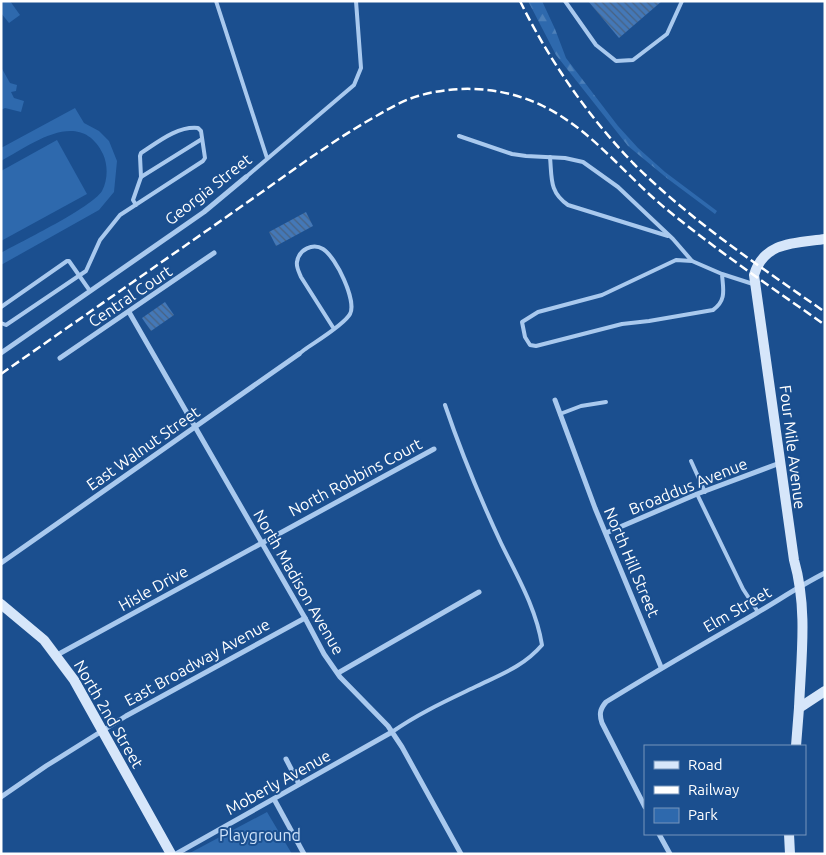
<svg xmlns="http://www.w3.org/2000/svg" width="826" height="855" viewBox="0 0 826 855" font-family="Ubuntu,sans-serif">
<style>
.forest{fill:url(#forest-firs)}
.park{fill:#2e69ad}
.building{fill:url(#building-back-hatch)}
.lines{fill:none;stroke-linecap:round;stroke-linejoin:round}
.lane{stroke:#a9c9ee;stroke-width:4}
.street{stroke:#a9c9ee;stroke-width:5}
.secondary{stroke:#d6e6fa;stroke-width:10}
.rail{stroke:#fff;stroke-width:2.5;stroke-dasharray:9 4;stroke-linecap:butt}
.labels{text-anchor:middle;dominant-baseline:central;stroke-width:4;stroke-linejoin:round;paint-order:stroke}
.street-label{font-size:16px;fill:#fff;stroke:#1b4f8f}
.park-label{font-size:16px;fill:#cfe3fa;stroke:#1b4f8f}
</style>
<defs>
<pattern id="forest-firs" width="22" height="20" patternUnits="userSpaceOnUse" patternTransform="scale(1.25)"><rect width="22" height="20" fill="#2e69ad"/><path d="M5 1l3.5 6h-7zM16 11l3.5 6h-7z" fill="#4d80b9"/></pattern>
<pattern id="building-back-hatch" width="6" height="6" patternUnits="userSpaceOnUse" patternTransform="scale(1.25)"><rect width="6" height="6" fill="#4478b7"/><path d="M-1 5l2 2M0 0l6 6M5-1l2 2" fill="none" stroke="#486282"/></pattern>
</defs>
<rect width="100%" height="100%" fill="#1b4f8f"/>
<polygon class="forest" points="528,1 542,1 555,29 566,58 618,126 638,148 665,172 717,211 715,214 668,179 628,146 556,55"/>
<g class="park">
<polygon points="1,1 10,1 20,15 9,23 1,13"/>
<polygon points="1,67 10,83 17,85 16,91 11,92 14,98 24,101 21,112 5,108 1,110"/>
<path d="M 75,108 L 84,123 L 99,131 L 109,141 L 117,161 L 114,192 L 99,210 L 1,265 L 1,253 C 22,241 91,208 102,191 C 108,180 108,165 103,154 C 80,107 32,144 1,161 L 1,148 Z"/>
<polygon points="57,140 87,194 1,241 1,171"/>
<polygon points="267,812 292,854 188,854"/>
</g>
<g class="building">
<polygon points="588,1 662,1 619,38"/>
<polygon points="306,212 313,226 276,246 269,232"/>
<polygon points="165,302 174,315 151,331 142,318"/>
</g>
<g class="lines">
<g class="lane">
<polyline points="216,1 267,158"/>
<polyline points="565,1 596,45 616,61 633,60 667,34 682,1"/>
<polyline points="459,136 512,154 526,156 565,158 583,162 618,187 673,239 692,261"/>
<path d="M 550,157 C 552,178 549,192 568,205 L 668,236"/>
<polyline points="141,177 202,139"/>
<polyline points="246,177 354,85 361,68 356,1"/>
<path d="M 722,274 C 723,289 727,300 713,310 L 649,321 L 622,324 L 536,346 L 530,345 L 525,337 L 522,322 L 538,312 L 602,295 L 676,260 L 692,261 L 722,274 L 753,284"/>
<polyline points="1,307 67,261 69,261 90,291"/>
<path d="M 1,323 L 6,325 L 86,271 L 100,240 L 120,215 L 203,161 L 205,158 L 201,131 L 198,128 C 177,126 158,142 141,153 L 140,156 L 141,177 L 133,200 L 136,205"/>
<path d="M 299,354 L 304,350 C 315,342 344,325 350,314 C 357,301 336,257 323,249 C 313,243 299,249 297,262 C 296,267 299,272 301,277 L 334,329"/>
<polyline points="560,414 581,406 606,402"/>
<polyline points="691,461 705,492"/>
<polyline points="697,494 743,589 758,612"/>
<path d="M 392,732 C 419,713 448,700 477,686 C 502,674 524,666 542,645 C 536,608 517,576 501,543 C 480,498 461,452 445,405"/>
</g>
<g class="street">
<polyline points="129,312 305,618 324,654 340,677 388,726 402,747 461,854"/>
<polyline points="1,353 204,212 246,177"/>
<polyline points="60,358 214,253"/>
<polyline points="555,400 595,508 661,667"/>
<polyline points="606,533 697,494 780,463"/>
<polyline points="1,563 299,354"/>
<polyline points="57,655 434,449"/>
<polyline points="338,673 479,592"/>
<polyline points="286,759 299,784"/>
<polyline points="1,797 46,766 126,716 305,618"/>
<polyline points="274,799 304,854"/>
<path d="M 645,807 L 602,723 C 599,714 600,709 606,702 C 656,671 705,643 755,614 C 779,600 801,585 825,573"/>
<polyline points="659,834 670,854"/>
<polyline points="176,854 392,732"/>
</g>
<g class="secondary">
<polyline points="1,604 44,640 74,680 171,854"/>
<path d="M 799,708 C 801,658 808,609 794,560 L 754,275 C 764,241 796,243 825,239"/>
<polyline points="796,746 799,708 825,691"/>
<polyline points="789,834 790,854"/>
</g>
<g class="rail">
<path d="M 520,1 C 549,60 587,115 633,163 C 690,220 759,266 825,312"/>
<path d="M 1,374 C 88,313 175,253 262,192 C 300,165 337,138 378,115 C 390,108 404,100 418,96 C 459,84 504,87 543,106 C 592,130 624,174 665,208 C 716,250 771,287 825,325"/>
</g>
</g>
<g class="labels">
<g class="street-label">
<text transform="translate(208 189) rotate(-38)">Georgia Street</text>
<text transform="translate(130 296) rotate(-34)">Central Court</text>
<text transform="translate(793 447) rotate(83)">Four Mile Avenue</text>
<text transform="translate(143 448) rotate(-35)">East Walnut Street</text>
<text transform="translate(355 477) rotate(-28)">North Robbins Court</text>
<text transform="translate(688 486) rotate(-22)">Broaddus Avenue</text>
<text transform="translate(632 562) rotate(67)">North Hill Street</text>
<text transform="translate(299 582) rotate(60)">North Madison Avenue</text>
<text transform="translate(153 588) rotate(-29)">Hisle Drive</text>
<text transform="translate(737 609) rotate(-30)">Elm Street</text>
<text transform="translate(197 662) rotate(-29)">East Broadway Avenue</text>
<text transform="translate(109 714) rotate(60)">North 2nd Street</text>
<text transform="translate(278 782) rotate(-29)">Moberly Avenue</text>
</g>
<g class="park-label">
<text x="260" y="835">Playground</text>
</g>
</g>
<rect width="826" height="855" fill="none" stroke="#ffffff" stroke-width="5"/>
<rect x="644" y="745" width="162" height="90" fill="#1b4f8f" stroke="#7695bc"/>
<rect x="654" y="761" width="25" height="8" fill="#d6e6fa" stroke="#7695bc"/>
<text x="688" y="770" font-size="15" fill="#ffffff">Road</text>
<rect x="654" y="786" width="25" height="8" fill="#ffffff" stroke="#7695bc"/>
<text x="688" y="795" font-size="15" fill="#ffffff">Railway</text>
<rect x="654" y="808" width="25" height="15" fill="#2e69ad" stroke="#7695bc"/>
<text x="688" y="820" font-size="15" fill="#ffffff">Park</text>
</svg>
